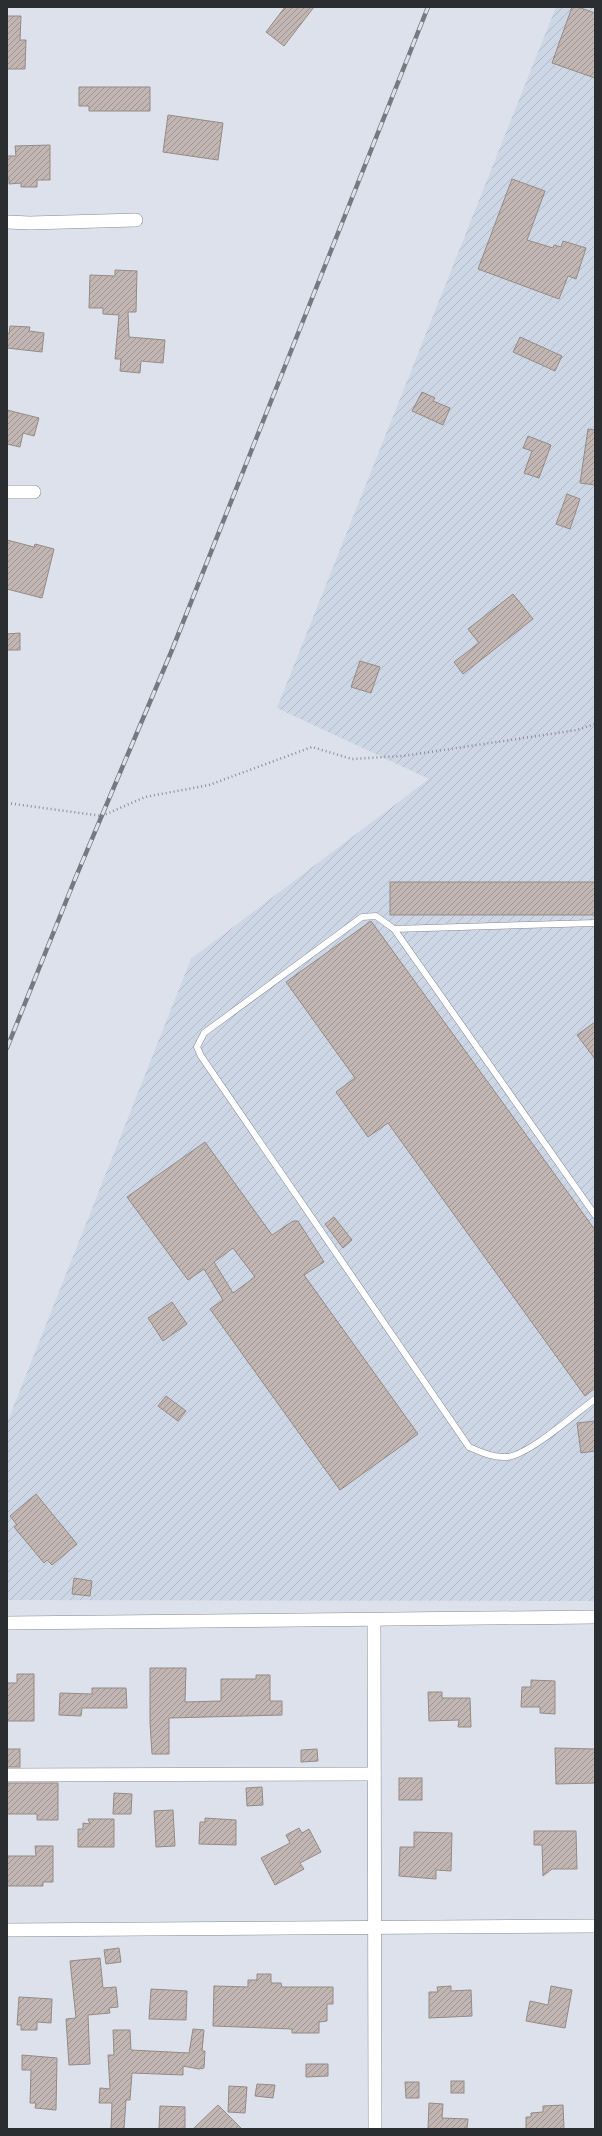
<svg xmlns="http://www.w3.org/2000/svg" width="602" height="2136" viewBox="0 0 602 2136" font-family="Signika,sans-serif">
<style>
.industrial{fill:url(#industrial-furrows)}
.building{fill:url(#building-hatch);stroke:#958a86;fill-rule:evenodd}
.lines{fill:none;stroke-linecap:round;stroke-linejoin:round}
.service-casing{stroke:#848a92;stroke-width:7}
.minor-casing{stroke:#848a92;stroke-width:14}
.path{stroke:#8a8e95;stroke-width:2.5;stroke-dasharray:1 3;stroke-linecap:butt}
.service{stroke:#fff;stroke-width:6}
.minor{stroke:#fff;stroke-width:13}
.rail-casing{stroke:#767a80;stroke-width:4.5}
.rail{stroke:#dce1eb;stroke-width:3;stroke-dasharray:9;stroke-linecap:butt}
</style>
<defs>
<pattern id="industrial-furrows" width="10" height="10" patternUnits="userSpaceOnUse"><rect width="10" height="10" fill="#cdd6e5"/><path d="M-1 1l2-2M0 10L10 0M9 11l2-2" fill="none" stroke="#b0b8c5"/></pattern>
<pattern id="building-hatch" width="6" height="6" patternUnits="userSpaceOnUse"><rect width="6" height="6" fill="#c1b6b1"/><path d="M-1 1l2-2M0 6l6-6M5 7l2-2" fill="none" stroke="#9d9491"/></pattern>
</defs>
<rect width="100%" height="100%" fill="#dce1eb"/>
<polygon class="industrial" points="556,7 595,7 595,1601 7,1600 7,1423 191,959 429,779 277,708"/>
<g class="building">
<polygon points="285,7 314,7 284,46 266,32"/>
<polygon points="572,7 578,7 595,13 595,78 552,63"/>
<polygon points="7,16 21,16 20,40 26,40 25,69 7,69"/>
<polygon points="79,87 150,87 150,111 89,111 89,106 79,106"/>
<polygon points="168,115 223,123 218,160 163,152"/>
<polygon points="50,145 50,180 37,180 37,187 21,187 21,183 9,184 9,179 7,179 7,156 16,156 15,146"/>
<polygon points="512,179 545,191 527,240 553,248 554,245 561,247 563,241 586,248 576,279 568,276 559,299 478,269"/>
<polygon points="115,270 137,271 136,312 128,312 129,337 165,340 163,363 141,361 140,373 120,371 121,359 115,359 119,315 103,314 103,308 89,308 90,275 115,276"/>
<polygon points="10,326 30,327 29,331 44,333 42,352 7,348 7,333 9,334"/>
<polygon points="520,337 562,356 555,371 513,352"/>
<polygon points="422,392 435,398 433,401 450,408 443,425 412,411"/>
<polygon points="7,410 39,418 34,436 23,433 20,447 7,444"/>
<polygon points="588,429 595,430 595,485 580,483"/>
<polygon points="528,436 551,445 539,478 524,473 532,451 523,448"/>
<polygon points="567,494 580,499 570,529 556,524"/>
<polygon points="7,540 34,547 35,544 54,549 42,598 7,589"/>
<polygon points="513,594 533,619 463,674 454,662 479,643 468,629"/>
<polygon points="20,633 20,650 7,650 7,634"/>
<polygon points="360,661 380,667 371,693 351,687"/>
<rect x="390" y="882" width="205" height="33"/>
<polygon points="371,921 595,1230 595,1388 585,1396 388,1123 368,1137 336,1092 355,1078 286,982"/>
<polygon points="595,1022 595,1059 577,1035"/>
<path d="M 205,1142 L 272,1235 L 293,1221 L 298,1221 L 324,1262 L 304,1275 L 418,1434 L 340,1490 L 210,1309 L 223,1300 L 204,1269 L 188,1280 L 127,1197 ZM 233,1248 L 255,1277 L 233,1293 L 214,1262 Z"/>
<polygon points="334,1217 352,1240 343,1248 325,1224"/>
<polygon points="172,1302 187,1324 163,1341 148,1318"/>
<polygon points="166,1396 186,1411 178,1421 158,1406"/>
<polygon points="595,1421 595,1451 581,1453 577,1423"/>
<polygon points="36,1494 77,1544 52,1565 47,1560 44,1563 14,1527 17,1525 10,1516"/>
<polygon points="74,1578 92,1581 90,1596 72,1594"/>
<polygon points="150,1668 186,1668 185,1702 221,1701 221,1679 256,1679 256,1675 270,1675 270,1701 282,1701 282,1715 169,1718 169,1754 152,1754 150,1723"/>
<polygon points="17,1674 34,1674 34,1721 7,1721 7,1683 17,1683"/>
<polygon points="531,1680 555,1681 555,1714 540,1713 540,1707 521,1707 522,1687 531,1687"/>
<polygon points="92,1688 126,1688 127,1708 82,1708 81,1716 59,1715 60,1693 92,1694"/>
<polygon points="428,1692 442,1692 442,1698 470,1698 471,1727 458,1727 459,1720 429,1721"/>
<polygon points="555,1748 595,1749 595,1783 556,1784"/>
<rect x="7" y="1749" width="13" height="18"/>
<polygon points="317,1749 318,1761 301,1762 301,1750"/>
<rect x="399" y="1778" width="23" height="22"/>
<polygon points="7,1783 58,1783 58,1820 37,1820 37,1814 7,1814"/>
<polygon points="262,1787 263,1805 247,1806 246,1788"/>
<polygon points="114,1793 132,1794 131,1814 113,1814"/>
<polygon points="173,1810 175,1846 156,1847 154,1811"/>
<polygon points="205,1818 236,1820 236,1845 199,1844 200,1822 205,1822"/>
<polygon points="88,1819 114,1819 114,1847 78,1847 78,1829 83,1829 83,1823 90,1824"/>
<polygon points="299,1828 302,1833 309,1829 321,1852 300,1863 304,1869 275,1885 261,1858 290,1843 286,1835"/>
<polygon points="534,1831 576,1831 577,1869 552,1869 543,1876 542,1845 534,1845"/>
<polygon points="414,1832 452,1833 451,1871 436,1870 436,1879 399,1876 400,1847 414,1847"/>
<polygon points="35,1846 53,1846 53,1882 43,1882 43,1886 7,1886 7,1856 36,1856"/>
<polygon points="119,1948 121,1962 106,1964 104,1950"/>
<polygon points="100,1958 103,1988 116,1987 118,2007 109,2008 110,2013 88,2015 90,2064 69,2065 66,2019 76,2018 70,1961"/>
<polygon points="257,1974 271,1974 271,1983 281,1983 282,1987 333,1987 333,2004 327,2004 327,2021 319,2022 319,2033 292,2033 292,2029 213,2026 214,1986 248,1987 248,1980 257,1980"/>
<polygon points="451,1986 451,1991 471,1990 472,2016 429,2018 429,1992 438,1992 437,1987"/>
<polygon points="551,1986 572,1990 565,2028 526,2021 530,2001 548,2005"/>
<polygon points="151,1989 187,1991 186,2020 149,2019"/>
<polygon points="19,1997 52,1999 51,2023 37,2022 37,2030 21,2030 21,2025 17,2025"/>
<polygon points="193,2029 204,2030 202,2051 205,2051 204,2068 199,2069 183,2066 183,2075 132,2073 130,2100 126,2100 124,2129 111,2129 112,2103 99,2103 100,2088 110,2089 108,2055 114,2055 113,2030 130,2030 131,2050 189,2053"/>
<polygon points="22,2055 57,2058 56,2110 35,2108 36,2103 30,2103 31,2070 22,2070"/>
<polygon points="306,2064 328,2064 328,2076 306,2077"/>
<rect x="451" y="2081" width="13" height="12"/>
<polygon points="405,2082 419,2082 419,2098 406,2098"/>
<polygon points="257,2084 275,2085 273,2098 255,2096"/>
<polygon points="229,2086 247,2087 245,2113 228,2112"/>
<polygon points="429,2103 443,2104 442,2118 468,2119 467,2129 428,2129"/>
<polygon points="218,2105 242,2129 193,2129"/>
<polygon points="563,2105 564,2129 526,2129 526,2117 531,2117 531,2113 543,2112 543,2106"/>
<polygon points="160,2106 185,2107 185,2129 159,2129"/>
</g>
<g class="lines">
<g class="service-casing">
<g id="service">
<path d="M 595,923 L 394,929 L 376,916 L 362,917 L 204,1033 L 197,1047 L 201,1056 L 469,1447 C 481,1452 493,1458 507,1457 C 529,1455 576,1413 595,1399"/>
<polyline points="394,929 595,1215"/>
</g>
</g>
<g class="minor-casing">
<g id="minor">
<polyline points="7,222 30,223 136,220"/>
<polyline points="7,492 34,492"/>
<polyline points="374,1621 375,2129"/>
<polyline points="7,1623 595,1617"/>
<polyline points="7,1775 374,1774"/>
<polyline points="7,1930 595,1926"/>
</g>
</g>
<polyline class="path" points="7,803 102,816 145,797 209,785 312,747 352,759 403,756 577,730 595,724"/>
<use href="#service" class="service"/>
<use href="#minor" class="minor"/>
<g class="rail-casing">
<polyline id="rail" points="7,1048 75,879 172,650 428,7"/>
</g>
<use href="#rail" class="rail"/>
</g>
<rect width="602" height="2136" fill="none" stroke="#2b2e31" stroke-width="16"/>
</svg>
